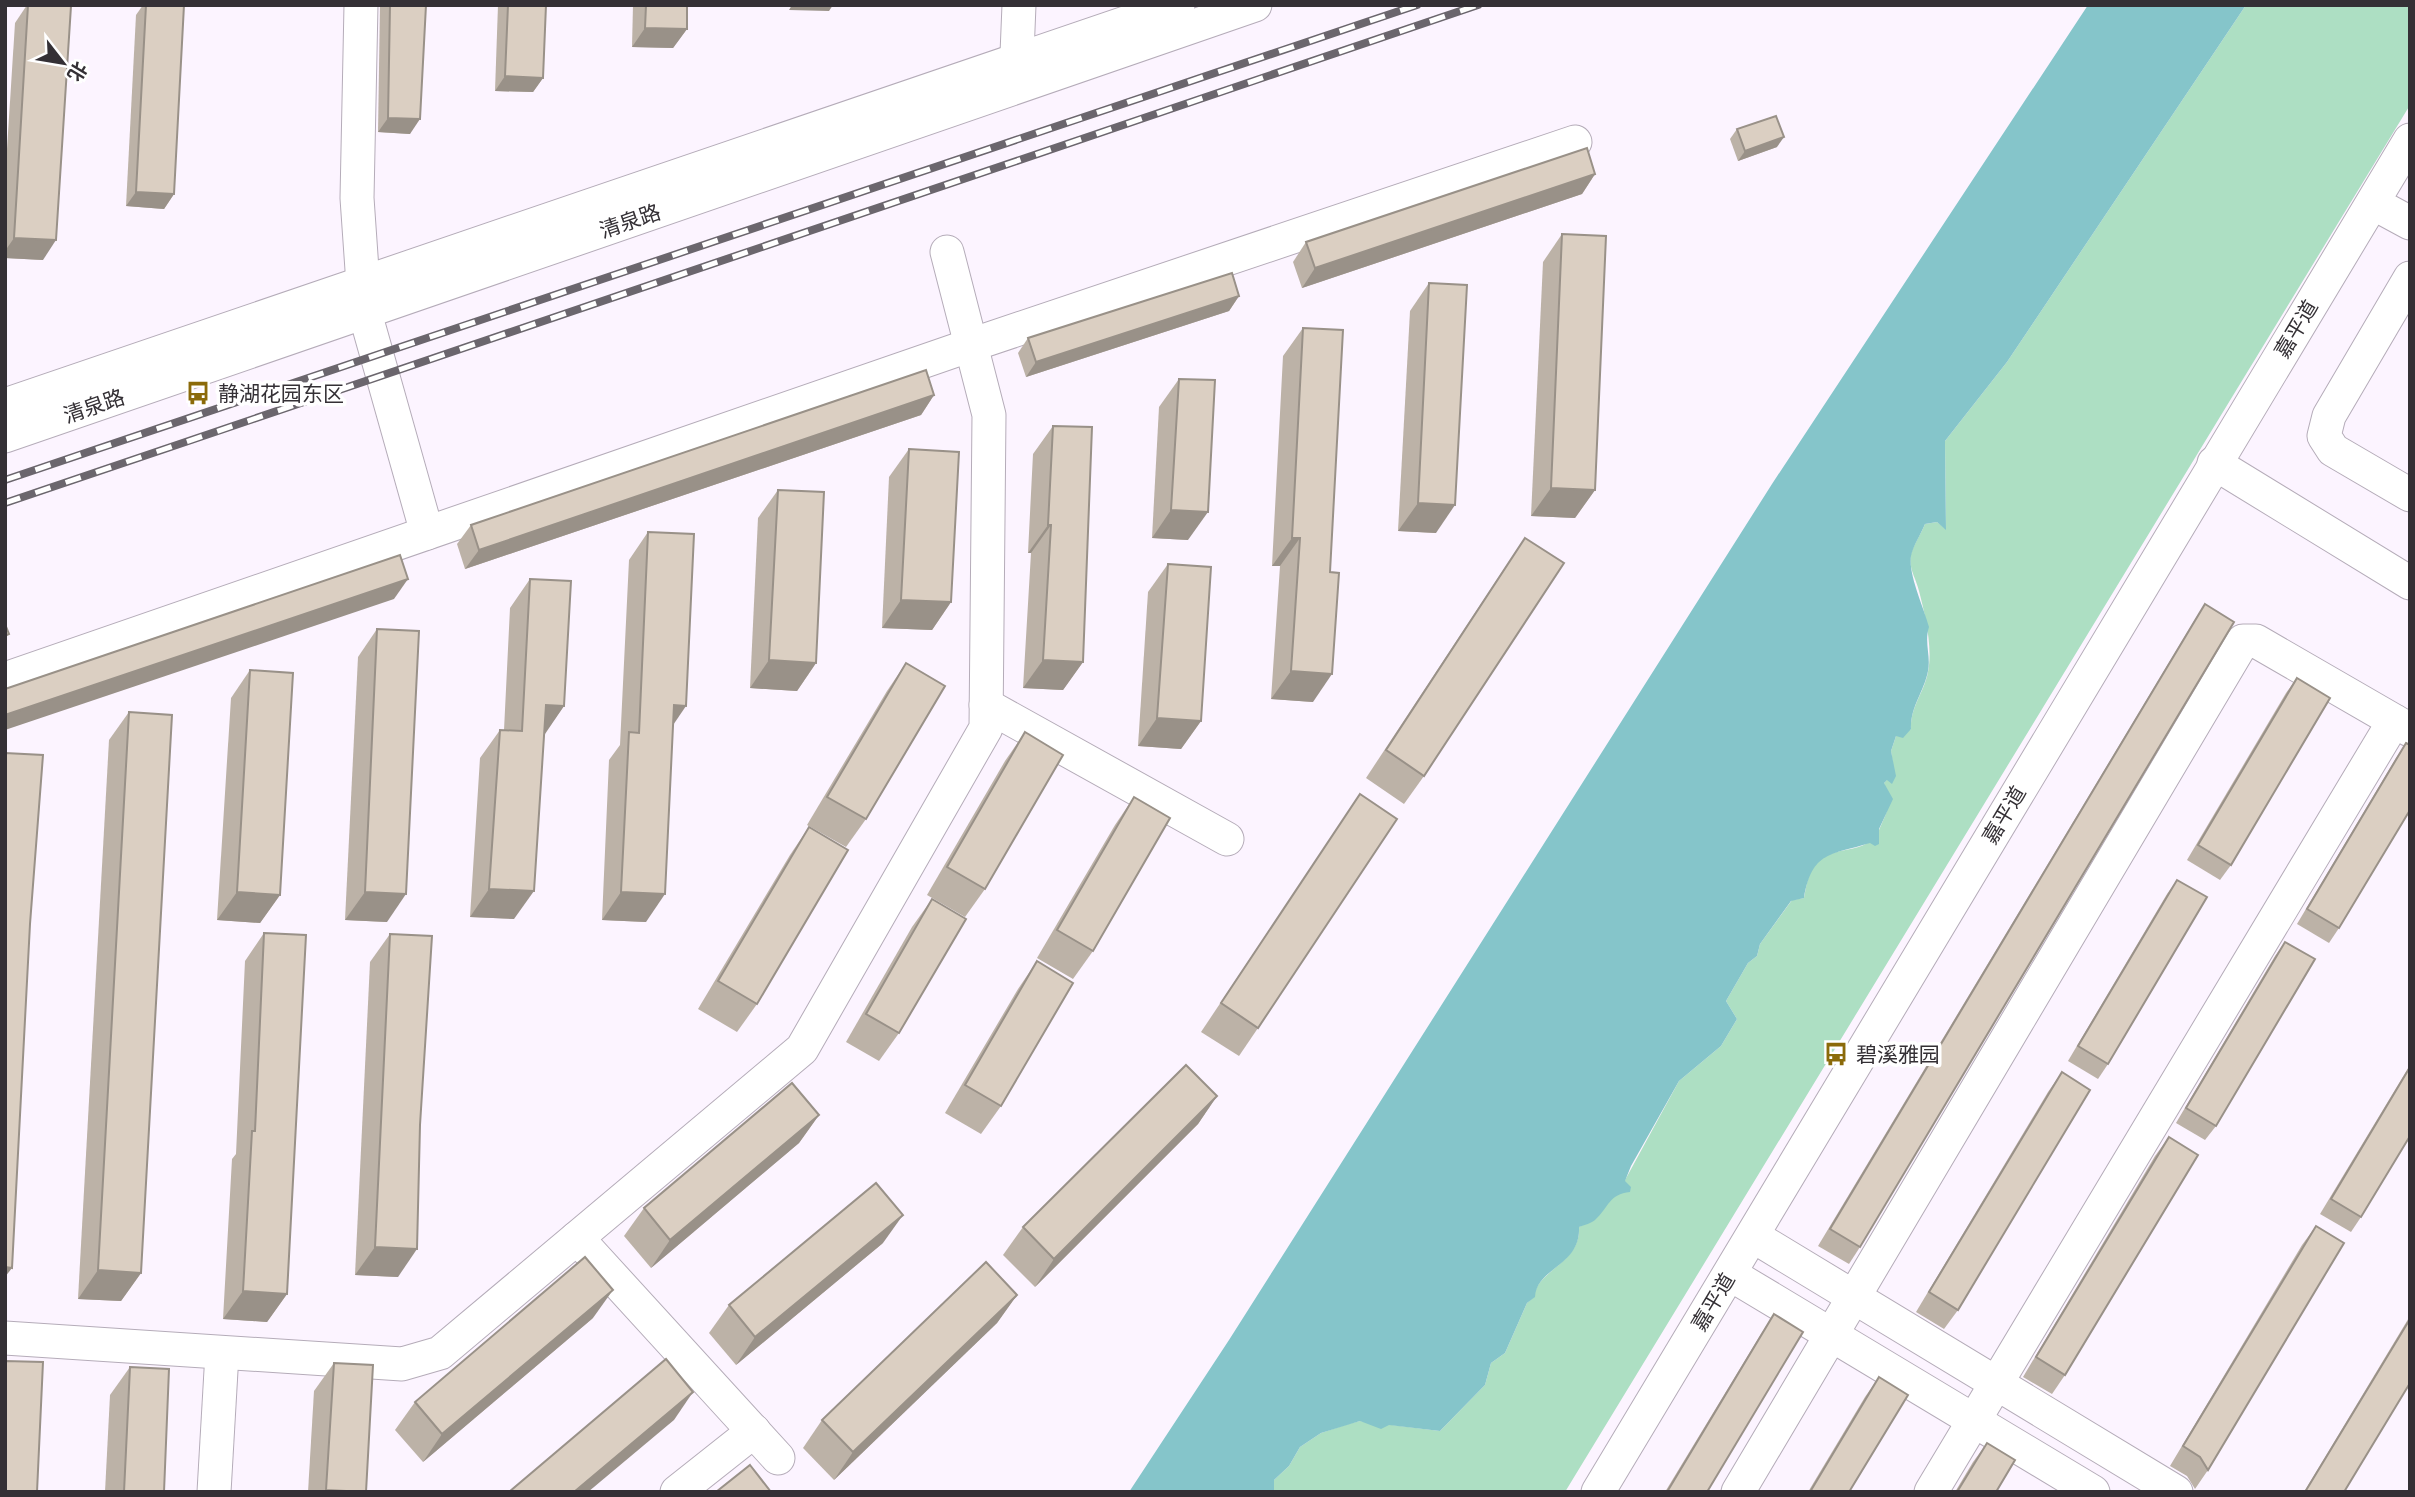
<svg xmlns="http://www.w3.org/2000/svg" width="2415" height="1497" viewBox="0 0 2415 1497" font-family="'Archivo Narrow','Noto Sans SC',sans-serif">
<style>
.green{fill:#addfc3}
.water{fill:#85c5ca}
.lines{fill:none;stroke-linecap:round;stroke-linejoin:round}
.minor-casing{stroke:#b5acb9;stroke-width:35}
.minor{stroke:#fff;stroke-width:33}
.rail-casing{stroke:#6b666d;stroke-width:8}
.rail{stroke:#fff;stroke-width:5;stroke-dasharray:16;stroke-linecap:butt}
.wall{fill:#bcb2a7}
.shaded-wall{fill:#999188}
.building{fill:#dbcfc2;stroke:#999188;stroke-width:2}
.labels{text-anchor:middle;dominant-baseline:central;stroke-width:7;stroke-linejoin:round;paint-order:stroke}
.street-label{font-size:21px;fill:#343035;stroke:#fff}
.poi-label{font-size:21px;fill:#343035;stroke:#fff;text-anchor:start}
</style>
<rect width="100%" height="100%" fill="#fcf4ff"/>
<path class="green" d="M 2246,5 L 2410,5 L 2410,105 L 1565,1492 L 1274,1492 L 1274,1480 L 1289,1466 L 1300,1447 L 1321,1433 L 1348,1424 L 1360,1421 L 1440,1431 L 1485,1385 L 1491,1363 L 1505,1353 L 1527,1303 L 1534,1297 C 1536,1270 1581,1264 1579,1227 C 1600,1217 1600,1207 1618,1193 L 1679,1081 L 1721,1046 L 1737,1019 L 1726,1001 L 1748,963 L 1757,956 L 1760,944 L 1792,900 L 1804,898 C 1806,887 1808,874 1814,866 C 1829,843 1868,857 1879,830 C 1889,806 1890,811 1884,783 L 1894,772 L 1891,751 L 1896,736 L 1911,729 C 1910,707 1924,693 1928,672 C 1933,647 1925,614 1919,591 C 1916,578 1908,568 1911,554 C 1914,544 1921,534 1925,524 L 1937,522 L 1946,529 L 1945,441 L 2007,362 Z"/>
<path class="water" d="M 2088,5 L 2246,5 L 2007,362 L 1945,441 L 1946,530 L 1937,522 L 1925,524 C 1921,534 1913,546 1911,556 C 1908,574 1924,608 1929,627 C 1924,642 1931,656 1928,671 C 1924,692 1910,707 1911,729 L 1903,738 L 1896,736 L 1891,751 L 1896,776 L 1892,784 L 1887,780 L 1884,783 L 1893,799 L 1879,829 L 1879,844 L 1875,846 L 1870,843 C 1831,855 1812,851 1804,898 L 1791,901 L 1760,944 L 1757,956 L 1748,963 L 1726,1001 L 1737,1019 L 1721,1046 L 1679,1081 L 1631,1166 L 1625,1181 L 1631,1187 L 1630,1192 C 1609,1194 1609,1207 1595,1220 C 1592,1223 1584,1225 1579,1227 C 1581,1266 1536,1268 1535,1297 L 1527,1303 L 1505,1353 L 1491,1363 L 1485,1385 L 1440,1431 L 1389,1425 L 1381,1429 L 1360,1421 L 1321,1433 L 1300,1447 L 1289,1466 L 1274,1480 L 1274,1492 L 1129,1492 L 1229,1340 L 1772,484 Z"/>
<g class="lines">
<g class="minor-casing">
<g id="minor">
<polyline points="361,5 357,198 365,313 427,533"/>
<polyline points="1016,78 1019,5"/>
<polyline points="2373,203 2410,223"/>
<polyline points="2410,278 2329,416 2324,436 2333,450 2410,495"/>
<polyline points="5,405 1178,5"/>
<polyline points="5,436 1255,5"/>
<polyline points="2214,463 2410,583"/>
<polyline points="5,679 971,345 1575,142"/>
<polyline points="986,705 1227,839"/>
<polyline points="1753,1236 2176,1492"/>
<polyline points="577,1238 778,1458"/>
<polyline points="1730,1274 2093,1492"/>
<polyline points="5,1338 402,1364 440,1353 802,1049 986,728 989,415 947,252"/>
<polyline points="214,1492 222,1353"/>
<polyline points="677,1492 754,1431"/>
<polyline points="1598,1492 2410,140"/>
<polyline points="1738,1492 2243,641 2256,641 2410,730"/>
<polyline points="1931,1492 2394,721"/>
</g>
</g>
<use href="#minor" class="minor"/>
<g class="rail-casing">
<g id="rail">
<polyline points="5,480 1417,5"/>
<polyline points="5,503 1478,5"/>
</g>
</g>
<use href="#rail" class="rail"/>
</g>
<g class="wall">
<polygon points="27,5 59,5 43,260 5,258 5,180 15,23"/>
<polygon points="143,5 184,5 174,194 164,209 126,206 136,15"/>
<polygon points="380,5 426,5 410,134 378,132"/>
<polygon points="498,5 546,5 543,78 533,92 495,91"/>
<polygon points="633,5 687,5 687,29 673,48 632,47"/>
<polygon points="1737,129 1777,147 1738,161 1730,139"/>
<polygon points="1595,174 1582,194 1302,288 1293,262 1306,242"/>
<polygon points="1562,234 1595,490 1575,518 1531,516 1543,262"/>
<polygon points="1429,283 1436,533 1398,531 1410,311"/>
<polygon points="1239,296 1229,311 1026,377 1018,353 1028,338"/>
<polygon points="1303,328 1313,702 1271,699 1280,566 1272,566 1283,356"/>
<polygon points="1179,379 1188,540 1152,538 1159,407"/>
<polygon points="934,395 921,415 465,569 457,544 471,525"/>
<polygon points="1053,426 1083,662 1063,690 1023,688 1031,553 1028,553 1033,454"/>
<polygon points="909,449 951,602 932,630 882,628 889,477"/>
<polygon points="778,490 816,663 797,691 750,688 758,518"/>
<polygon points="648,532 673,724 646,922 602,920 609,760 620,745 629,560"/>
<polygon points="1525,538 1424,776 1404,804 1366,778 1506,566"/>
<polygon points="1168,564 1201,721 1181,749 1138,746 1148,592"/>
<polygon points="530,579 564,706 544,734 514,919 470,917 480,758 500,730 504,730 510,608"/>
<polygon points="2205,604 1860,1247 1849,1264 1818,1246 2194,621"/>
<polygon points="377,629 387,922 345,920 358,657"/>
<polygon points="906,663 866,819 846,847 807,825 887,691"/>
<polygon points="250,670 280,895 260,923 217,920 231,698"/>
<polygon points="2297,678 2231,865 2220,880 2187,860 2286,693"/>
<polygon points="129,712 141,1273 121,1301 78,1299 109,740"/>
<polygon points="1025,732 985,889 965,917 927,895 1005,761"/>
<polygon points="2406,743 2339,928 2329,943 2297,924 2396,758"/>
<polygon points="1360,794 1258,1028 1239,1056 1201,1032"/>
<polygon points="1134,797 1093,951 1073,979 1037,958 1115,825"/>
<polygon points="809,827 757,1004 737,1032 698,1009 790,855"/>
<polygon points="2177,880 2108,1064 2098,1079 2068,1061 2167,894"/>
<polygon points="932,899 899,1033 879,1061 846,1042 912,927"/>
<polygon points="264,933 287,1294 267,1322 223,1319 232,1159 236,1154 245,961"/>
<polygon points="390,934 420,1125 398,1277 355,1275 370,962"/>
<polygon points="2285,942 2216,1126 2205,1140 2176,1123 2275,956"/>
<polygon points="1037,961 1001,1106 981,1134 945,1113 1018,989"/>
<polygon points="2410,1065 2410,1136 2361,1217 2351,1232 2320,1214"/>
<polygon points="2062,1072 1958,1310 1944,1329 1916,1312 2048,1092"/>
<polygon points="1217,1096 1198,1124 1035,1287 1003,1255 1023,1227"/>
<polygon points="819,1115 799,1143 651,1268 624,1236 644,1208"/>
<polygon points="2169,1137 2065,1375 2052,1394 2023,1377 2155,1156"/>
<polygon points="2316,1226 2208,1470 2195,1489 2187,1476 2170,1466 2302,1245"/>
<polygon points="883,1243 736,1365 709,1333 729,1305"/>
<polygon points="1017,1295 997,1323 834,1480 803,1448 822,1420"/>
<polygon points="1774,1314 1707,1492 1665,1492 1761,1334"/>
<polygon points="2410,1316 2410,1383 2344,1492 2304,1492"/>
<polygon points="593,1318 423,1462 395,1430 415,1402"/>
<polygon points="334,1363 366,1492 308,1492 314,1391"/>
<polygon points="130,1367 164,1492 105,1492 110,1395"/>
<polygon points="1879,1377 1849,1492 1808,1492 1865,1397"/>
<polygon points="1987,1443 1996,1492 1955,1492 1973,1462"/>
</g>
<g class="shaded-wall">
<polygon points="792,5 833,5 829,11 789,10"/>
<polygon points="645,28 687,29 673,48 632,47"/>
<polygon points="505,76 543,78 533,92 495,91"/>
<polygon points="388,118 420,119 410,134 378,132"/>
<polygon points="1784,137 1777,147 1738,161 1745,151"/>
<polygon points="1595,174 1582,194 1302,288 1315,268"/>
<polygon points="136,192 174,194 164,209 126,206"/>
<polygon points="14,238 56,240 43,260 5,258 5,251"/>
<polygon points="1239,296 1229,311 1026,377 1036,362"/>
<polygon points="934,395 921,415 465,569 479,550"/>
<polygon points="1551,488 1595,490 1575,518 1531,516"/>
<polygon points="1418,503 1455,505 1436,533 1398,531"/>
<polygon points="1171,510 1208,512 1188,540 1152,538"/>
<polygon points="1048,525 1051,525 1031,553 1028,553"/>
<polygon points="1292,538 1300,538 1280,566 1272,566"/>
<polygon points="408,579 394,599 5,730 5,715"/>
<polygon points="901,600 951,602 932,630 882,628"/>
<polygon points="769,660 816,663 797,691 750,688"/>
<polygon points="1043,660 1083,662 1063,690 1023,688"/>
<polygon points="1291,671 1332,674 1313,702 1271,699"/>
<polygon points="546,705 564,706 545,734 526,733"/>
<polygon points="674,705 686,706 667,734"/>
<polygon points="1157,718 1201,721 1181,749 1138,746"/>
<polygon points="489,889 534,891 514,919 470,917"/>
<polygon points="237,892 280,895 260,923 217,920"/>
<polygon points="365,892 406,894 387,922 345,920"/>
<polygon points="621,892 665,894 646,922 602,920"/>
<polygon points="1217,1096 1198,1124 1035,1287 1054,1259"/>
<polygon points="819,1115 799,1143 651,1268 670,1240"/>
<polygon points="903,1215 883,1243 736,1365 755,1337"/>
<polygon points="375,1247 417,1249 398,1277 355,1275"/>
<polygon points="5,1267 12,1268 5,1277"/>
<polygon points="98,1270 141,1273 121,1301 78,1299"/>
<polygon points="613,1290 593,1318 423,1462 442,1434"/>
<polygon points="243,1291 287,1294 267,1322 223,1319"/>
<polygon points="1017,1295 997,1323 834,1480 853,1452"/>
<polygon points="693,1392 674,1420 588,1492 574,1492"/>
</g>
<g class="building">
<polygon points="28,5 71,6 56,240 14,238"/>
<polygon points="146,5 184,5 174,194 136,192"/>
<polygon points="390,5 426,5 420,119 388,118"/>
<polygon points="508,5 546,5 543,78 505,76"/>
<polygon points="646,5 687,5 687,29 645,28"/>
<polygon points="1776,116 1784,137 1745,151 1737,129"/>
<polygon points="1587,148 1595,174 1315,268 1306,242"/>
<polygon points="1562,234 1606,236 1595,490 1551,488"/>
<polygon points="1232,273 1239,296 1036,362 1028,338"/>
<polygon points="1429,283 1467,285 1455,505 1418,503"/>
<polygon points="1303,328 1343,330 1330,572 1339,573 1332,674 1291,671 1300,538 1292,538"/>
<polygon points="926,370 934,395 479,550 471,525"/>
<polygon points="1179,379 1215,380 1208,512 1171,510"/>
<polygon points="1053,426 1092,427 1083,662 1043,660 1051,525 1048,525"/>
<polygon points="909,449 959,452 951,602 901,600"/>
<polygon points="778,490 824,492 816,663 769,660"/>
<polygon points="648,532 694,534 686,706 674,705 665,894 621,892 629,732 639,733"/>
<polygon points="1525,538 1564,563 1424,776 1386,750"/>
<polygon points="400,555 408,579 5,715 5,689"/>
<polygon points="1168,564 1211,567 1201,721 1157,718"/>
<polygon points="530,579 571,581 564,706 546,705 534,891 489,889 500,730 522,731"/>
<polygon points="2205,604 2234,622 1860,1247 1830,1229"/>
<polygon points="5,624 9,634 5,636"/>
<polygon points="377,629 419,631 406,894 365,892"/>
<polygon points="906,663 945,686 866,819 827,797"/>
<polygon points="250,670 293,673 280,895 237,892"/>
<polygon points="2297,678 2330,698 2231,865 2198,845"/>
<polygon points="129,712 172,715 141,1273 98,1270"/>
<polygon points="1025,732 1063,755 985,889 947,867"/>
<polygon points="2406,743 2410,745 2410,810 2339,928 2307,909"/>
<polygon points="5,753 43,755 30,924 12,1268 5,1267"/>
<polygon points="1360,794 1397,819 1258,1028 1221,1003"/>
<polygon points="1134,797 1170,818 1093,951 1057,930"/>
<polygon points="809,827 848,850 757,1004 718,981"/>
<polygon points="2177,880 2207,897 2108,1064 2078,1046"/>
<polygon points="932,899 966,919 899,1033 866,1014"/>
<polygon points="264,933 306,935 287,1294 243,1291 252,1131 255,1131"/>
<polygon points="390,934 432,936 420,1125 417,1249 375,1247"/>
<polygon points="2285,942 2315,959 2216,1126 2186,1108"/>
<polygon points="1037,961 1073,983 1001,1106 965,1085"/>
<polygon points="1186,1065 1217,1096 1054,1259 1023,1227"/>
<polygon points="2410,1067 2410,1136 2361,1217 2331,1199"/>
<polygon points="2062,1072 2090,1090 1958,1310 1929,1292"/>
<polygon points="792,1083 819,1115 670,1240 644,1208"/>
<polygon points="2169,1137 2198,1155 2065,1375 2036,1357"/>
<polygon points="876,1183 903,1215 755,1337 729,1305"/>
<polygon points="2316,1226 2344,1243 2208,1470 2200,1457 2183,1446"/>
<polygon points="585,1257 613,1290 442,1434 415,1402"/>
<polygon points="986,1262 1017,1295 853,1452 822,1420"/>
<polygon points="1774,1314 1803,1332 1707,1492 1667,1492"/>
<polygon points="2410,1319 2410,1383 2344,1492 2305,1492"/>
<polygon points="666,1359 693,1392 574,1492 509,1492"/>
<polygon points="5,1361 43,1362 37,1492 5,1492"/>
<polygon points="334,1363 373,1365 366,1492 326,1490"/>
<polygon points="130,1367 169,1369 164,1492 124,1492"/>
<polygon points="1879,1377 1908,1395 1849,1492 1810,1492"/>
<polygon points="1987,1443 2015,1460 1996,1492 1957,1492"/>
<polygon points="750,1465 771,1492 716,1492"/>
</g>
<defs>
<g id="bus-bare" transform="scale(1.89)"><path d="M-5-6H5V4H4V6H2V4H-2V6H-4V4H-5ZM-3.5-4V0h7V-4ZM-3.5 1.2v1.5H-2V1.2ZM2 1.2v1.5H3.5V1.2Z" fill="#8b6a0a" stroke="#fff" stroke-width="2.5" paint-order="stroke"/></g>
</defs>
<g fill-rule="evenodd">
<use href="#bus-bare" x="198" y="393"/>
<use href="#bus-bare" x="1836" y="1054"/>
</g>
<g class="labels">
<g class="street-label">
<text transform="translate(630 221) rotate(-19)">清泉路</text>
<text transform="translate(2296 329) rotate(-59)">嘉平道</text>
<text transform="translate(94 406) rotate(-19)">清泉路</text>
<text transform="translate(2004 815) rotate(-59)">嘉平道</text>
<text transform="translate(1713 1302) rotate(-59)">嘉平道</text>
</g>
<g class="poi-label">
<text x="218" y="393">静湖花园东区</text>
<text x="1856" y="1054">碧溪雅园</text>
</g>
</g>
<rect width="2415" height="1497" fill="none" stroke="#343035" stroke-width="14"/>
<g transform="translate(63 63) rotate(121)" stroke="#ffffff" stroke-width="5" paint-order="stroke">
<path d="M0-5L12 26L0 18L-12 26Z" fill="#343035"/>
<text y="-10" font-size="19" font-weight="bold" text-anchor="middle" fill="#343035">北</text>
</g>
</svg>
